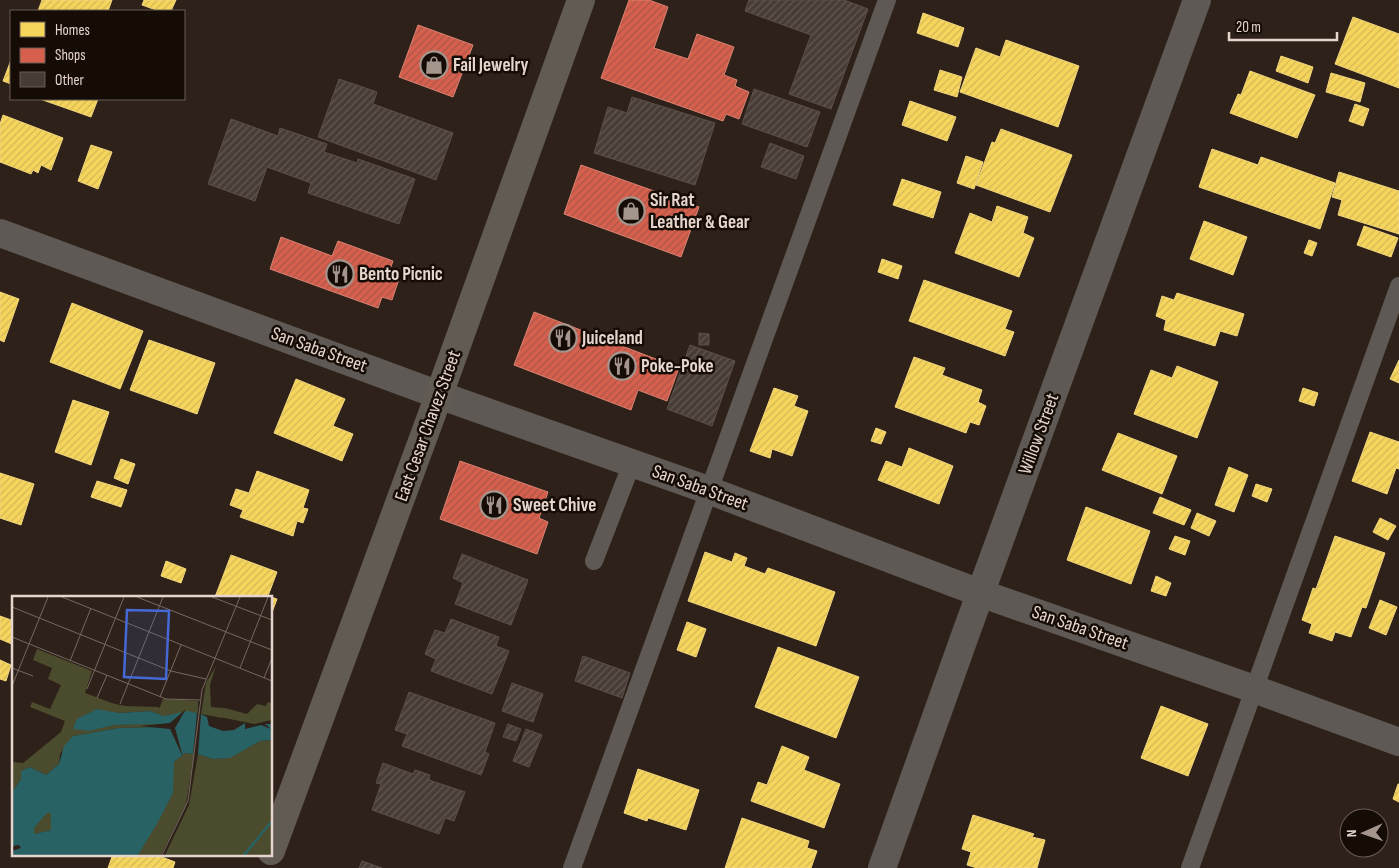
<svg xmlns="http://www.w3.org/2000/svg" width="1399" height="868" viewBox="0 0 1399 868" font-family="'Sofia Sans Condensed',sans-serif">
<style>
.homes{fill:url(#homes-hatch);stroke:#f1d57e}
.shops{fill:url(#shops-hatch);stroke:#da8373}
.building{fill:url(#building-hatch);stroke:#5b5049}
.lines{fill:none;stroke-linecap:round;stroke-linejoin:round}
.service{stroke:#5e5954;stroke-width:18}
.minor{stroke:#5e5954;stroke-width:28}
.secondary{stroke:#615b54;stroke-width:28}
.labels{text-anchor:middle;dominant-baseline:central;stroke-width:5;stroke-linejoin:round;paint-order:stroke}
.poi-label{font-size:19px;font-weight:bold;fill:#e5d5cc;stroke:#160c06;text-anchor:start}
.street-label{font-size:19px;fill:#e5d5cc;stroke:#160c06}
.inset-river{fill:none;stroke:#296264;stroke-width:2.5}
.inset-road{fill:none;stroke:#776961;stroke-width:1}
.view{fill:#4569d6;fill-opacity:0.15;stroke:#4569d6;stroke-width:2.5}
.inset-edge{fill:none;stroke:#e5d5cc;stroke-width:2.5}
</style>
<defs>
<pattern id="homes-hatch" width="6" height="6" patternUnits="userSpaceOnUse" patternTransform="scale(1.25)"><rect width="6" height="6" fill="#f6d55c"/><path d="M-1 1l2-2M0 6l6-6M5 7l2-2" fill="none" stroke="#d3b756"/></pattern>
<pattern id="shops-hatch" width="6" height="6" patternUnits="userSpaceOnUse" patternTransform="scale(1.25)"><rect width="6" height="6" fill="#d6604d"/><path d="M-1 1l2-2M0 6l6-6M5 7l2-2" fill="none" stroke="#aa5648"/></pattern>
<pattern id="building-hatch" width="6" height="6" patternUnits="userSpaceOnUse" patternTransform="scale(1.25)"><rect width="6" height="6" fill="#483d36"/><path d="M-1 1l2-2M0 6l6-6M5 7l2-2" fill="none" stroke="#625852"/></pattern>
</defs>
<rect width="100%" height="100%" fill="#2e2119"/>
<g class="homes">
<polygon points="42,0 112,0 108,11 38,11"/>
<polygon points="144,0 176,0 171,11 159,11 142,5"/>
<polygon points="923,13 964,28 958,47 917,33"/>
<polygon points="1353,17 1399,34 1399,88 1335,64"/>
<polygon points="1006,40 1079,66 1058,127 960,92 976,48 1000,57"/>
<polygon points="1281,56 1313,67 1308,83 1276,71"/>
<polygon points="11,60 11,84 3,81"/>
<polygon points="940,70 962,77 957,97 934,90"/>
<polygon points="1250,71 1315,95 1297,138 1230,113 1238,94 1241,95"/>
<polygon points="1331,73 1365,83 1360,102 1326,92"/>
<polygon points="40,99 98,99 91,117"/>
<polygon points="910,101 956,117 947,141 902,125"/>
<polygon points="1355,104 1369,109 1363,126 1349,121"/>
<polygon points="3,115 63,138 51,170 41,165 38,173 33,170 31,174 0,162 0,124"/>
<polygon points="1001,129 1072,155 1050,212 976,185 992,142 995,143"/>
<polygon points="91,145 112,152 98,189 78,181"/>
<polygon points="1212,149 1258,165 1261,157 1335,183 1320,229 1199,187"/>
<polygon points="966,156 983,162 974,189 957,183"/>
<polygon points="1339,172 1399,191 1399,234 1338,215 1342,200 1332,197"/>
<polygon points="902,179 941,192 933,218 893,205"/>
<polygon points="997,206 1028,217 1023,233 1034,238 1019,277 955,253 970,213 992,222"/>
<polygon points="1204,221 1247,237 1233,275 1190,259"/>
<polygon points="1364,226 1398,238 1391,257 1357,245"/>
<polygon points="1309,240 1317,243 1312,256 1304,253"/>
<polygon points="882,259 902,266 898,279 878,272"/>
<polygon points="924,280 1012,311 1005,329 1014,332 1005,356 909,321"/>
<polygon points="0,292 19,299 4,342 0,340"/>
<polygon points="1177,293 1244,314 1237,336 1220,331 1215,346 1164,330 1166,320 1156,316 1162,296 1174,300"/>
<polygon points="72,303 143,331 120,389 50,362"/>
<polygon points="149,340 215,363 197,414 130,390"/>
<polygon points="914,357 945,368 942,375 982,390 978,402 986,406 979,425 970,422 966,433 895,407"/>
<polygon points="1399,360 1399,383 1390,379"/>
<polygon points="1177,366 1218,382 1197,438 1134,414 1151,370 1172,378"/>
<polygon points="296,379 345,399 333,426 353,434 342,461 274,433"/>
<polygon points="774,388 798,396 794,406 808,411 792,456 772,449 770,458 750,451"/>
<polygon points="1303,388 1318,393 1314,406 1299,401"/>
<polygon points="73,400 109,412 91,465 55,452"/>
<polygon points="876,428 886,432 881,444 871,441"/>
<polygon points="1370,432 1399,442 1399,469 1396,468 1387,494 1352,481"/>
<polygon points="1118,433 1177,456 1162,494 1102,470"/>
<polygon points="909,448 953,466 939,504 878,480 886,461 902,467"/>
<polygon points="121,459 135,464 128,484 114,478"/>
<polygon points="1229,467 1248,475 1234,512 1215,505"/>
<polygon points="257,471 309,490 303,508 308,509 303,523 297,521 293,536 240,517 243,510 230,505 236,489 249,493"/>
<polygon points="0,473 34,484 21,525 0,518"/>
<polygon points="97,481 127,490 121,507 91,497"/>
<polygon points="1256,484 1272,489 1267,502 1252,496"/>
<polygon points="1160,497 1191,510 1184,525 1153,513"/>
<polygon points="1086,507 1150,531 1131,584 1067,560"/>
<polygon points="1197,513 1216,521 1209,536 1191,528"/>
<polygon points="1380,518 1396,526 1388,540 1373,532"/>
<polygon points="1175,536 1190,541 1185,555 1169,549"/>
<polygon points="1335,536 1385,553 1366,608 1362,607 1351,637 1335,632 1332,641 1309,633 1312,624 1302,620 1313,588 1316,589"/>
<polygon points="705,552 732,562 735,553 747,558 744,566 765,574 768,568 835,592 816,646 688,601"/>
<polygon points="231,555 277,572 268,596 271,597 215,597"/>
<polygon points="166,561 186,569 181,583 161,576"/>
<polygon points="1156,576 1171,583 1166,596 1151,591"/>
<polygon points="271,597 277,599 271,615"/>
<polygon points="1380,600 1397,607 1386,635 1369,628"/>
<polygon points="0,616 14,621 14,645 0,639"/>
<polygon points="687,622 706,629 696,657 677,650"/>
<polygon points="778,647 859,677 836,738 755,707"/>
<polygon points="0,660 11,665 6,681 0,679"/>
<polygon points="1161,706 1208,724 1188,776 1141,758"/>
<polygon points="782,746 809,757 804,770 840,784 824,828 751,801 758,782 767,785"/>
<polygon points="638,769 699,790 686,830 648,818 647,821 624,813"/>
<polygon points="1398,784 1399,784 1399,802 1393,799"/>
<polygon points="973,815 1034,834 1032,837 1045,840 1037,868 977,868 967,865 971,852 962,849"/>
<polygon points="742,818 809,841 807,848 817,851 811,868 725,868"/>
<polygon points="113,854 154,854 175,862 173,868 108,868"/>
</g>
<g class="shops">
<polygon points="629,0 649,0 668,7 654,48 688,59 697,34 734,47 724,75 737,80 735,86 749,92 739,119 726,114 723,121 601,78"/>
<polygon points="418,25 473,45 453,97 399,77"/>
<polygon points="581,165 699,207 681,257 564,214"/>
<polygon points="281,237 332,256 338,241 393,261 389,272 400,276 392,300 382,297 378,308 270,269"/>
<polygon points="534,312 679,368 667,401 638,390 631,410 514,365"/>
<polygon points="460,461 548,492 539,518 548,522 537,554 440,519"/>
</g>
<g class="building">
<polygon points="749,0 844,0 868,9 831,109 789,94 811,35 745,11"/>
<polygon points="339,79 377,92 373,104 453,133 436,180 318,137"/>
<polygon points="754,89 820,112 807,147 742,124"/>
<polygon points="632,97 715,123 695,185 594,153 608,107 627,113"/>
<polygon points="231,119 278,136 280,128 327,144 324,152 357,163 358,159 415,179 399,224 308,193 311,183 267,167 255,201 208,184"/>
<polygon points="770,143 804,156 796,179 761,167"/>
<polygon points="699,333 709,334 709,345 699,345"/>
<polygon points="690,345 735,361 712,426 667,409"/>
<polygon points="462,554 528,580 511,625 455,604 463,583 453,578"/>
<polygon points="451,619 499,637 496,646 509,651 492,694 431,671 436,659 425,654 435,630 445,633"/>
<polygon points="583,656 630,673 622,698 575,681"/>
<polygon points="512,683 543,694 533,722 502,711"/>
<polygon points="409,692 495,723 485,752 489,754 481,775 402,746 407,734 395,730"/>
<polygon points="508,724 521,729 516,741 503,737"/>
<polygon points="526,729 542,735 529,767 513,761"/>
<polygon points="383,763 413,774 415,770 430,775 429,780 465,792 454,821 445,818 439,834 372,810 381,784 376,783"/>
<polygon points="362,861 382,868 359,868"/>
</g>
<g class="lines">
<g class="service">
<polyline points="594,561 632,463"/>
<polyline points="572,868 887,0"/>
<polyline points="1190,868 1399,286"/>
</g>
<g class="minor">
<polyline points="0,233 439,395 708,490 980,593 1254,689 1399,742"/>
<polyline points="882,868 967,630 1197,0"/>
</g>
<polyline class="secondary" points="271,851 439,395 581,0"/>
</g>
<defs>
<g id="shop-ring" transform="scale(1.4375)"><circle r="9.5" fill="#160c06" stroke="#a5968d" stroke-width="1.5"/><path d="M-5-2.5h2.3a2.7 3.5 0 0 1 5.4 0H5L5.5 6h-11ZM-1.5-2.5h3a1.5 2.3 0 0 0-3 0Z" fill="#a5968d"/></g>
<g id="restaurant-ring" transform="scale(1.4375)"><circle r="9.5" fill="#160c06" stroke="#a5968d" stroke-width="1.5"/><path d="M-5-6h1v4h1v-4h1v4h1v-4h1v5L-1.5 .5V6h-2V.5L-5-1ZM5-6V6H3V1.5H1.5Q1.5-4 5-6Z" fill="#a5968d"/></g>
</defs>
<g fill-rule="evenodd">
<use href="#shop-ring" x="434" y="65"/>
<use href="#shop-ring" x="631" y="211"/>
<use href="#restaurant-ring" x="340" y="274"/>
<use href="#restaurant-ring" x="563" y="338"/>
<use href="#restaurant-ring" x="622" y="366"/>
<use href="#restaurant-ring" x="494" y="505"/>
</g>
<g class="labels">
<g class="poi-label">
<text x="453" y="65">Fail Jewelry</text>
<text x="650" y="200">Sir Rat<tspan x="650" dy="22">Leather &amp; Gear</tspan></text>
<text x="359" y="274">Bento Picnic</text>
<text x="582" y="338">Juiceland</text>
<text x="641" y="366">Poke-Poke</text>
<text x="513" y="505">Sweet Chive</text>
</g>
<g class="street-label">
<text transform="translate(319 350) rotate(20)">San Saba Street</text>
<text transform="translate(428 426) rotate(-70)">East Cesar Chavez Street</text>
<text transform="translate(1039 434) rotate(-70)">Willow Street</text>
<text transform="translate(700 488) rotate(20)">San Saba Street</text>
<text transform="translate(1080 628) rotate(19)">San Saba Street</text>
</g>
</g>
<g transform="translate(12 596)">
<rect width="260" height="260" fill="#2e2119"/>
<path d="M 89,105 L 113,110 L 146,111 L 151,115 L 156,110 L 178,115 L 152,120 L 138,115 L 107,117 L 85,113 L 65,123 L 61,133 L 77,135 L 102,129 L 119,129 L 74,137 L 57,136 L 61,119 L 68,117 L 72,108 ZM 256,106 L 260,107 L 260,124 L 242,128 L 198,119 L 199,112 L 213,112 L 235,118 L 245,108 L 254,110 Z" fill="#4b4b2d"/>
<path d="M 25,53 L 80,75 L 73,97 L 108,110 L 105,117 L 85,113 L 65,123 L 77,135 L 102,129 L 148,127 L 144,131 L 107,132 L 61,140 L 48,158 L 47,168 L 34,179 L 18,171 L 9,175 L 9,183 L 0,196 L 0,166 L 11,167 L 49,136 L 53,125 L 18,111 L 20,106 L 38,113 L 49,89 L 36,83 L 40,72 L 21,64 ZM 204,70 L 198,89 L 199,111 L 211,112 L 210,122 L 189,118 L 194,87 ZM 151,103 L 186,105 L 186,117 L 175,116 L 152,120 L 146,116 ZM 260,144 L 260,259 L 153,259 L 177,209 L 186,158 L 201,163 L 216,162 L 248,145 ZM 173,157 L 182,158 L 174,208 L 149,259 L 126,259 L 159,189 L 162,166 ZM 35,216 L 39,217 L 39,234 L 22,238 L 22,232 Z" fill="#4b4b2d"/>
<path d="M 85,113 L 107,117 L 138,115 L 152,120 L 175,115 L 185,117 L 181,158 L 173,157 L 162,166 L 161,197 L 146,226 L 126,259 L 0,259 L 0,255 L 9,252 L 7,249 L 0,250 L 0,196 L 9,183 L 9,175 L 18,171 L 34,179 L 47,168 L 52,150 L 61,140 L 107,132 L 144,131 L 148,128 L 102,129 L 77,135 L 61,133 L 65,123 ZM 35,217 L 39,217 L 39,234 L 22,238 L 22,232 ZM 189,118 L 195,121 L 197,130 L 211,135 L 222,134 L 233,127 L 233,133 L 249,129 L 259,133 L 253,128 L 260,128 L 260,144 L 248,145 L 218,162 L 201,163 L 186,158 Z" fill="#296264" fill-rule="evenodd"/>
<path d="M 174,113 L 163,132 L 171,161 L 158,133 L 128,130 L 158,127 Z" fill="#2e2119"/>
<path class="inset-river" d="M 232,259 L 260,225"/>
<path class="inset-road" d="M 50,1 L 260,85M 125,1 L 260,54M 200,1 L 260,24M 0,11 L 159,75 L 194,83M 0,41 L 154,103 L 188,104M 58,65 L 79,12M 0,72 L 21,80M 228,72 L 256,1M 252,82 L 260,62M 0,90 L 36,1M 75,93 L 112,1M 148,101 L 169,49M 85,102 L 95,79M 108,108 L 151,1M 150,259 L 176,205 L 190,94 L 228,1"/>
<path class="view" d="M 115,14 L 157,15 L 154,83 L 112,81 Z"/>
<rect width="260" height="260" class="inset-edge"/>
</g>
<rect x="10" y="10" width="175" height="90" fill="#160c06" stroke="#695c55"/>
<rect x="20" y="22" width="25" height="15" fill="#f6d55c" stroke="#695c55"/>
<text x="55" y="35" font-size="15" fill="#e5d5cc">Homes</text>
<rect x="20" y="48" width="25" height="15" fill="#d6604d" stroke="#695c55"/>
<text x="55" y="60" font-size="15" fill="#e5d5cc">Shops</text>
<rect x="20" y="72" width="25" height="15" fill="#483d36" stroke="#695c55"/>
<text x="55" y="85" font-size="15" fill="#e5d5cc">Other</text>
<g transform="translate(1364 833) rotate(268)"><circle r="24" fill="#160c06" stroke="#695c55"/>
<path d="M0-4L9 19L0 12L-9 19Z" fill="#a5968d"/>
<text y="-8" font-size="14" font-weight="bold" text-anchor="middle" fill="#e5d5cc">N</text>
</g>
<path d="M1229 32v8h108v-8" fill="none" stroke="#e5d5cc" stroke-width="2.5"/>
<text x="1236" y="32" font-size="15" fill="#e5d5cc" stroke="#160c06" stroke-width="4" paint-order="stroke">20 m</text>
</svg>
